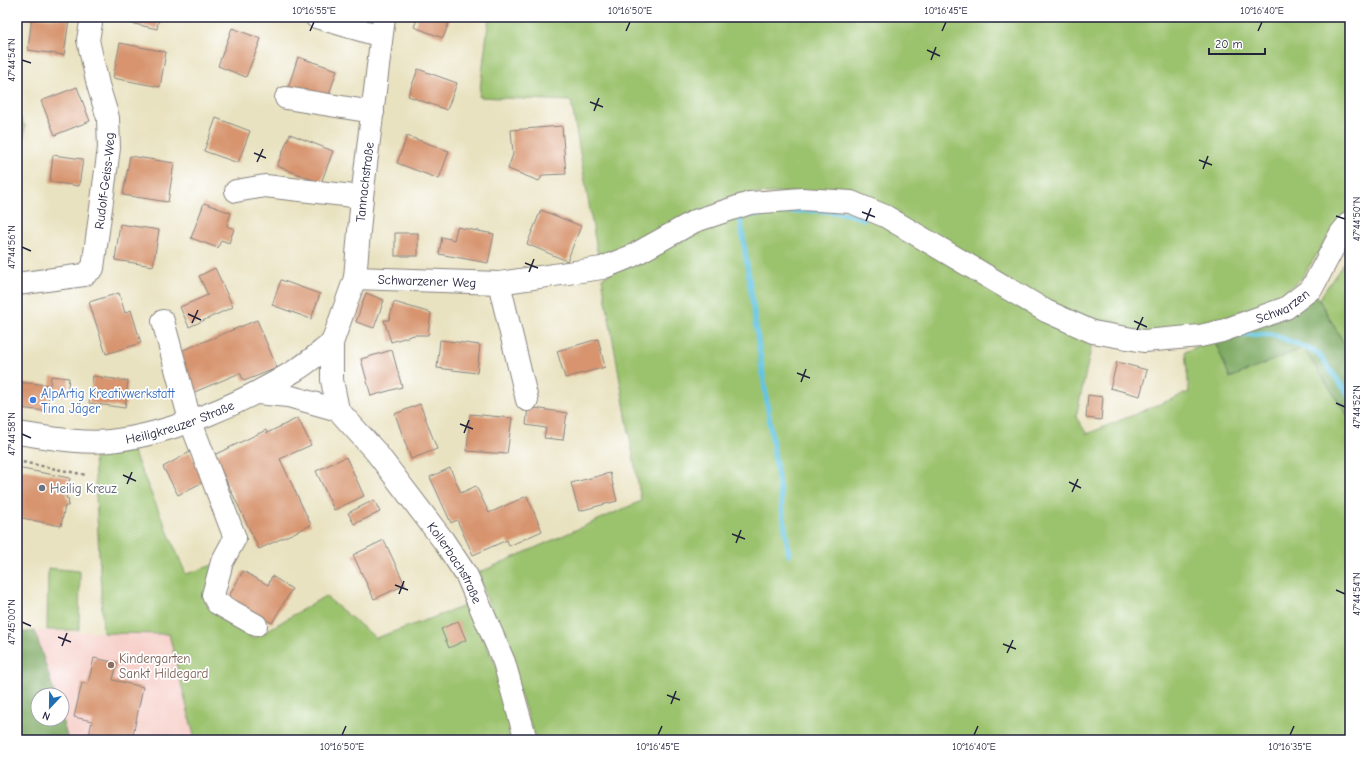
<svg xmlns="http://www.w3.org/2000/svg" width="1367" height="757" viewBox="0 0 1367 757" font-family="'Comic Neue',sans-serif">
<style>
.built{fill:#f7d0ca}
.green{fill:#9bc26d;stroke:#5e7254}
.forest{fill:#7ca860;stroke:#4f654e}
.lines{fill:none;stroke-linecap:round;stroke-linejoin:round}
.stream{stroke:#63c4e1;stroke-width:5.5}
.building{fill:#d7946e}
.minor-casing{stroke:#86827e;stroke-width:24}
.path{stroke:#86827e;stroke-width:2.5;stroke-dasharray:3 3;stroke-linecap:butt}
.minor{stroke:#fff;stroke-width:22}
.ticks{fill:none;stroke:#22223b;stroke-width:1.5}
.shop-dot{fill:#3f7fe0;stroke:#fff;stroke-width:1.5}
.worship-dot{fill:#6b7280;stroke:#fff;stroke-width:1.5}
.education-dot{fill:#8d6e63;stroke:#fff;stroke-width:1.5}
.labels{text-anchor:middle;dominant-baseline:central;stroke-width:3.5;stroke-linejoin:round;paint-order:stroke}
.street-label{font-size:13px;fill:#22223b;stroke:#fff}
.shop-label{font-size:13px;fill:#366cbe;stroke:#fff;text-anchor:start}
.worship-label{font-size:13px;fill:#5b616d;stroke:#fff;text-anchor:start}
.education-label{font-size:13px;fill:#785e54;stroke:#fff;text-anchor:start}
.neatline{fill:none;stroke:#22223b;stroke-width:1.5}
.ticks-label{font-size:10px;text-anchor:middle;fill:#22223b}
</style>
<rect width="100%" height="100%" fill="#fff"/>
<filter id="ink" filterUnits="userSpaceOnUse"><feTurbulence type="fractalNoise" baseFrequency=".025" numOctaves="2"/><feDisplacementMap in="SourceGraphic" scale="8" xChannelSelector="R" yChannelSelector="G"/><feConvolveMatrix kernelMatrix="1 2 1 2 8 2 1 2 1" color-interpolation-filters="sRGB"/></filter>
<filter id="wash" filterUnits="userSpaceOnUse"><feTurbulence type="fractalNoise" baseFrequency=".012" numOctaves="4" result="noise"/><feDisplacementMap in="SourceGraphic" scale="16" xChannelSelector="R" yChannelSelector="G"/><feGaussianBlur stdDeviation="0.9" result="paint"/><feColorMatrix in="noise" values="0 0 0 0 0 0 0 0 0 0 0 0 0 0 0 0 0 1.4 0 .05"/><feComposite in="paint" operator="in"/></filter>
<g filter="url(#wash)">
<rect width="100%" height="100%" fill="#e9e2c0"/>
<polygon class="built" points="35,631 169,634 195,740 68,740 62,719 62,695 55,695"/>
<g class="green">
<polygon points="489,17 1350,17 1350,208 1334,228 1301,279 1278,296 1202,327 1145,335 1095,324 1048,305 887,210 801,192 735,194 599,262 571,101 479,97"/>
<polygon points="17,112 25,126 17,196"/>
<polygon points="801,208 847,211 880,222 1092,344 1076,417 1087,434 1189,392 1185,352 1214,339 1230,378 1303,348 1350,419 1350,740 536,740 478,573 641,501 602,278 697,228 753,210"/>
<polygon points="1350,254 1350,354 1319,299"/>
<polygon points="133,451 186,574 222,562 209,595 253,639 325,596 376,638 468,605 497,668 520,740 195,740 169,634 103,633 94,455"/>
<polygon points="48,568 80,571 79,630 47,630"/>
</g>
<g class="forest">
<polygon points="1314,291 1350,354 1350,419 1303,348 1230,378 1214,339"/>
<polygon points="35,631 55,695 38,695 38,719 62,719 68,740 17,740 17,633"/>
</g>
<g class="lines">
<g class="stream">
<polyline points="1241,334 1275,335 1318,353 1350,397"/>
<path d="M 789,555 L 740,216 C 780,213 826,204 864,219"/>
</g>
</g>
<g id="blocks">
<g class="building">
<polygon points="32,17 69,19 64,55 28,50"/>
<polygon points="112,17 159,17 157,29 112,19"/>
<polygon points="418,17 451,17 443,38 414,27"/>
<polygon points="232,28 261,39 246,77 218,66"/>
<polygon points="120,43 166,52 160,87 113,78"/>
<polygon points="298,57 337,70 327,101 288,88"/>
<polygon points="418,69 457,83 447,110 408,96"/>
<polygon points="77,87 90,121 55,135 41,101"/>
<polygon points="216,118 250,131 238,163 204,151"/>
<polygon points="562,126 566,174 543,175 539,181 508,169 513,154 511,130"/>
<polygon points="290,134 333,151 321,183 277,166"/>
<polygon points="407,136 449,151 439,179 397,163"/>
<polygon points="53,155 83,159 79,186 50,182"/>
<polygon points="130,156 174,163 168,202 123,195"/>
<polygon points="204,203 231,213 227,226 234,229 229,243 221,240 218,248 191,238"/>
<polygon points="541,210 581,226 567,261 527,244"/>
<polygon points="120,224 159,230 153,266 115,260"/>
<polygon points="457,227 494,234 488,263 439,254 442,237 454,240"/>
<rect x="395" y="233" width="23" height="23"/>
<polygon points="215,268 233,307 189,327 180,307 208,295 199,276"/>
<polygon points="281,280 320,294 311,319 272,305"/>
<polygon points="119,293 125,313 131,310 141,343 106,354 89,302"/>
<polygon points="366,293 384,300 374,328 356,322"/>
<polygon points="394,302 431,313 428,335 414,335 391,342 384,320 389,320"/>
<polygon points="257,320 277,368 244,381 240,373 192,393 176,353"/>
<polygon points="598,339 605,367 565,378 557,351"/>
<polygon points="440,340 480,345 477,373 437,368"/>
<polygon points="392,350 402,387 371,396 361,359"/>
<polygon points="1117,362 1147,370 1140,396 1110,388"/>
<polygon points="51,376 69,378 67,395 49,393 47,411 17,408 17,382 50,385"/>
<polygon points="93,376 128,381 125,408 89,403"/>
<polygon points="1088,395 1103,397 1101,420 1086,418"/>
<polygon points="420,404 437,449 411,459 395,414"/>
<polygon points="528,407 567,413 563,440 544,438 546,428 526,425"/>
<polygon points="470,414 512,418 507,454 467,451"/>
<polygon points="298,418 311,445 280,459 311,525 259,549 214,455 266,430 267,433"/>
<polygon points="190,452 205,481 178,495 163,467"/>
<polygon points="346,457 364,496 334,510 316,471"/>
<polygon points="17,468 70,478 66,498 69,499 68,506 65,506 61,526 17,517"/>
<polygon points="450,468 461,493 476,486 489,513 527,496 542,531 509,546 507,540 473,555 457,520 451,523 430,477"/>
<polygon points="610,473 617,501 579,511 571,483"/>
<polygon points="374,500 380,512 354,524 348,513"/>
<polygon points="384,540 405,585 374,599 353,555"/>
<polygon points="243,571 268,585 272,576 292,589 272,623 227,600"/>
<polygon points="458,621 466,640 449,648 441,629"/>
<polygon points="94,658 117,663 113,680 143,687 132,740 88,740 92,721 74,717 82,683 88,684"/>
</g>
</g>
</g>
<g filter="url(#ink)">
<use href="#blocks" fill-opacity="0" stroke="#86827e" stroke-width="1"/>
<g class="lines">
<g class="minor-casing">
<g id="minor">
<polyline points="316,17 381,36"/>
<polyline points="286,98 373,112"/>
<polyline points="236,191 265,186 362,197"/>
<path id="s1" d="M 355,278 L 499,283 L 602,268 L 632,256 L 695,221 L 750,203 L 802,199 L 851,202 L 885,216 L 1046,311 L 1093,332 L 1144,341 L 1200,336 L 1222,331 L 1286,308 L 1312,288 L 1341,233 L 1350,222"/>
<polyline points="499,283 527,400"/>
<path id="s2" d="M 17,284 L 84,275 L 93,268 L 109,148 L 108,118 L 98,85 L 88,40 L 92,17"/>
<polyline points="163,321 190,420 235,538 222,562 213,595 217,603 256,625"/>
<path id="s3" d="M 257,393 L 288,396 L 338,410 L 376,452 L 443,540 L 467,576 L 504,662 L 526,740"/>
<path id="s4" d="M 338,410 L 332,380 L 332,343 L 355,278 L 362,197 L 384,17"/>
<path id="s5" d="M 17,433 C 47,437 80,444 110,441 C 172,434 243,403 296,370 C 308,363 320,352 332,343"/>
</g>
</g>
<polyline class="path" points="17,461 86,475"/>
<use href="#minor" class="minor"/>
</g>
</g>
<path class="ticks" d="M 310,31 L 314,22M 626,31 L 630,22M 942,31 L 946,22M 1258,31 L 1262,22M 927,50 L 940,56M 22,60 L 31,63M 931,60 L 936,47M 590,102 L 603,107M 594,111 L 599,98M 254,153 L 266,158M 1199,160 L 1212,165M 257,162 L 263,149M 1203,169 L 1208,156M 862,212 L 875,217M 1336,216 L 1345,219M 866,221 L 871,208M 22,247 L 31,251M 525,263 L 538,268M 529,272 L 534,259M 188,314 L 201,320M 1134,321 L 1147,327M 192,323 L 198,310M 1137,330 L 1143,317M 797,373 L 810,378M 801,382 L 806,369M 1336,403 L 1345,407M 460,424 L 473,429M 464,433 L 469,420M 22,434 L 31,438M 123,475 L 136,481M 1069,482 L 1081,488M 127,484 L 132,472M 1072,492 L 1078,479M 732,534 L 745,539M 736,543 L 741,530M 395,585 L 408,590M 1336,590 L 1345,594M 399,594 L 404,581M 22,622 L 31,626M 58,637 L 71,642M 1003,644 L 1016,649M 62,646 L 67,633M 1007,653 L 1013,640M 667,695 L 680,700M 671,704 L 676,691M 342,735 L 346,726M 658,735 L 662,726M 974,735 L 978,726M 1290,735 L 1294,726"/>
<circle class="shop-dot" cx="33" cy="400" r="4"/>
<circle class="worship-dot" cx="42" cy="488" r="4"/>
<circle class="education-dot" cx="111" cy="665" r="4"/>
<g class="labels">
<g class="street-label">
<text stroke="none"><textPath href="#s2" startOffset="167">Rudolf-Geiss-Weg</textPath></text>
<text stroke="none"><textPath href="#s4" startOffset="233">Tannachstraße</textPath></text>
<text stroke="none"><textPath href="#s1" startOffset="72">Schwarzener Weg</textPath></text>
<text stroke="none"><textPath href="#s1" startOffset="983">Schwarzen</textPath></text>
<text stroke="none"><textPath href="#s5" startOffset="166">Heiligkreuzer Straße</textPath></text>
<text stroke="none"><textPath href="#s3" startOffset="276">Kollerbachstraße</textPath></text>
</g>
<g class="shop-label">
<text x="41" y="393">AlpArtig Kreativwerkstatt<tspan x="41" dy="15">Tina Jäger</tspan></text>
</g>
<g class="worship-label">
<text x="50" y="488">Heilig Kreuz</text>
</g>
<g class="education-label">
<text x="119" y="658">Kindergarten<tspan x="119" dy="15">Sankt Hildegard</tspan></text>
</g>
</g>
<rect width="1367" height="757" fill="none" stroke="#fff" stroke-width="44"/>
<g transform="translate(50 707) rotate(202)"><circle r="19" fill="#ffffff" stroke="#a7a7b1"/>
<path d="M0-3L7 15L0 10L-7 15Z" fill="#1f6fb2"/>
<text y="-6" font-size="11" font-weight="bold" text-anchor="middle" fill="#22223b">N</text>
</g>
<path d="M1209 48v6h56v-6" fill="none" stroke="#22223b" stroke-width="2"/>
<text x="1215" y="48" font-size="12" fill="#22223b" stroke="#ffffff" stroke-width="3" paint-order="stroke">20 m</text>
<rect x="22" y="22" width="1323" height="713" class="neatline"/>
<g class="ticks-label">
<text x="314" y="14">10°16'55"E</text>
<text x="630" y="14">10°16'50"E</text>
<text x="946" y="14">10°16'45"E</text>
<text x="1262" y="14">10°16'40"E</text>
<text transform="translate(11 60) rotate(-90)" y="4">47°44'54"N</text>
<text transform="translate(1356 219) rotate(-90)" y="4">47°44'50"N</text>
<text transform="translate(11 247) rotate(-90)" y="4">47°44'56"N</text>
<text transform="translate(1356 407) rotate(-90)" y="4">47°44'52"N</text>
<text transform="translate(11 434) rotate(-90)" y="4">47°44'58"N</text>
<text transform="translate(1356 594) rotate(-90)" y="4">47°44'54"N</text>
<text transform="translate(11 622) rotate(-90)" y="4">47°45'00"N</text>
<text x="342" y="750">10°16'50"E</text>
<text x="658" y="750">10°16'45"E</text>
<text x="974" y="750">10°16'40"E</text>
<text x="1290" y="750">10°16'35"E</text>
</g>
</svg>
